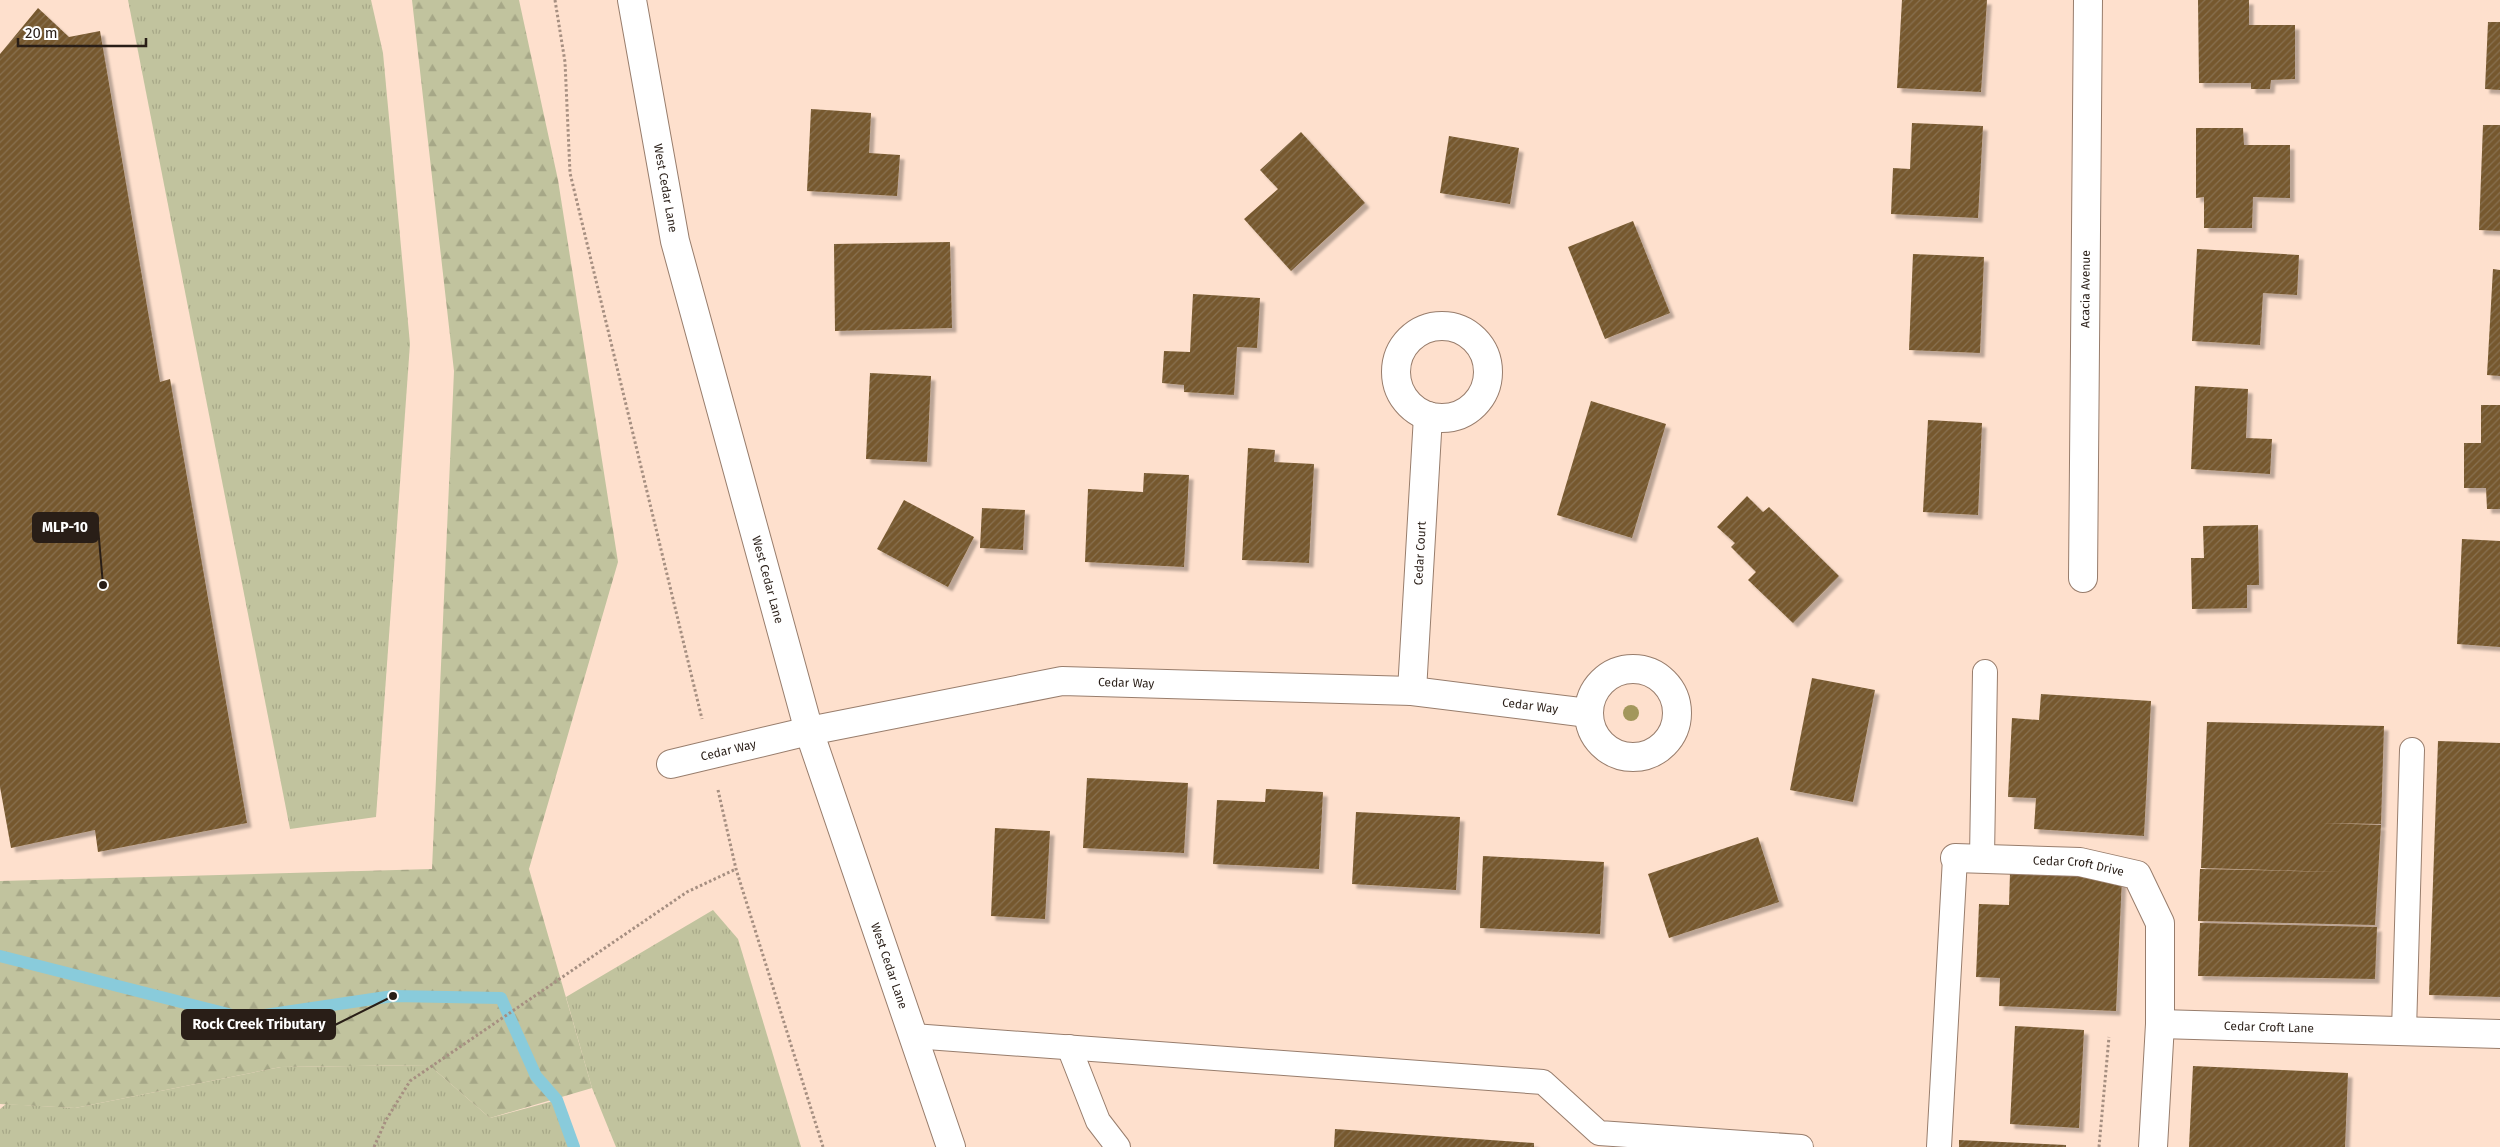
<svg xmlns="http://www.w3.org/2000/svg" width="2500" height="1147" viewBox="0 0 2500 1147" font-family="'Fira Sans',sans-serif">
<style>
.grass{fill:url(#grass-tufts)}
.forest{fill:url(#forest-firs)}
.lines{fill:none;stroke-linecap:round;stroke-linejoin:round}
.stream{stroke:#89cbdb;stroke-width:12}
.building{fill:url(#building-hatch);filter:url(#shadow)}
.lane-casing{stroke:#987d6c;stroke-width:26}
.street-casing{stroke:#987d6c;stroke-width:30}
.secondary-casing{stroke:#987d6c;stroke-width:30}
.path{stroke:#a68f81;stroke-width:3;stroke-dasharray:2.5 2.5;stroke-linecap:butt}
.lane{stroke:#fff;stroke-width:24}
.street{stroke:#fff;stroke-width:28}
.secondary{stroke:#fff;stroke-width:28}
.tree{fill:#a3975c}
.labels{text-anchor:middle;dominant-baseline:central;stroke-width:5;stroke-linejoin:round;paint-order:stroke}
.street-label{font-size:12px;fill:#291e17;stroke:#fff}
.leader{fill:none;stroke:#291e17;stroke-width:2}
.callout-dot{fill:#291e17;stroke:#fff;stroke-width:2}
.callout{fill:#291e17;stroke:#291e17;stroke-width:2}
.callout-label{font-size:14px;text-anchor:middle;font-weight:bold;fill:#fff}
</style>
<defs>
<pattern id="grass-tufts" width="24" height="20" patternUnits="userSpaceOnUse" patternTransform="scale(1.25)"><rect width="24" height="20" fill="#c1c39e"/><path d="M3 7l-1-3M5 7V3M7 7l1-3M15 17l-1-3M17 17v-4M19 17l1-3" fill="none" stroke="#a6a787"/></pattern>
<pattern id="forest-firs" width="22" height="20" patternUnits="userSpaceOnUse" patternTransform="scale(1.25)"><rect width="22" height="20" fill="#c1c39e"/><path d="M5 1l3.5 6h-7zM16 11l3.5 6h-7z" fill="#a6a787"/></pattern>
<pattern id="building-hatch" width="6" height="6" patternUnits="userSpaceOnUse" patternTransform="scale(1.25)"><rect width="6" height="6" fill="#76582e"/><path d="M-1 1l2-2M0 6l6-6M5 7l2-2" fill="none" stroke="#887151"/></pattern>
<filter id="shadow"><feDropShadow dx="4.5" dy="4.5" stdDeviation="1" flood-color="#0004"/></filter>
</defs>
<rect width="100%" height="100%" fill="#fee0cd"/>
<g class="grass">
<polygon points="128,0 371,0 383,53 410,344 376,817 290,829"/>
<polygon points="713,910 738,939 801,1147 616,1147 592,1088 566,997"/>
<polygon points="429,1065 490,1118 557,1100 574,1147 0,1147 0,1109 6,1104 75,1108 281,1067"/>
</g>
<polygon class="forest" points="412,0 519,0 558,180 618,562 529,869 592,1088 490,1118 429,1065 281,1067 75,1108 0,1104 0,881 432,869 454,371"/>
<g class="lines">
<polyline class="stream" points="0,956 244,1018 393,996 501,998 536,1076 557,1100 574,1147"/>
</g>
<g class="building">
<polygon points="1902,0 1987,0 1981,92 1897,88"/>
<polygon points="2198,0 2249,0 2249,25 2295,25 2295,79 2271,80 2270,89 2251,89 2251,83 2199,83"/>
<polygon points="38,8 69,37 100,31 160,382 170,379 247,823 98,852 95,830 11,848 0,787 0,54"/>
<polygon points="2488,22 2500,22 2500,90 2485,89"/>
<polygon points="811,109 871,113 869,153 900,155 897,196 807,191"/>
<polygon points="1912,123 1983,126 1978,218 1891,214 1893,168 1910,169"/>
<polygon points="2483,125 2500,125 2500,231 2479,230"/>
<polygon points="2196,128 2243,128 2244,145 2290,145 2290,198 2253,197 2252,228 2204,228 2204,197 2196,198"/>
<polygon points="1301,132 1365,203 1291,271 1244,219 1278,189 1260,170"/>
<polygon points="1449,136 1519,148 1510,204 1440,193"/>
<polygon points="1633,221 1670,313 1605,339 1568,247"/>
<polygon points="950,242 952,328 835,331 834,244"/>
<polygon points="2197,249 2299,255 2297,295 2263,293 2260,345 2192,341"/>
<polygon points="1913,254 1984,257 1980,353 1909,350"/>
<polygon points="2493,269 2500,270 2500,376 2487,375"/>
<polygon points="1193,294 1260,298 1257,348 1237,347 1234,395 1184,392 1184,385 1162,383 1164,351 1190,352"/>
<polygon points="870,373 931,376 927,462 866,459"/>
<polygon points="2195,386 2248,389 2246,438 2272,439 2270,474 2191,469"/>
<polygon points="1591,401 1666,424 1632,538 1557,515"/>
<polygon points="2481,405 2500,405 2500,509 2487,509 2486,488 2464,488 2464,443 2481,443"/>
<polygon points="1928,420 1982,423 1978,515 1923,512"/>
<polygon points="1248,448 1275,450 1274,462 1314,464 1309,563 1242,560"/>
<polygon points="1144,473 1189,475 1184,567 1085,562 1088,489 1143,492"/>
<polygon points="1747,496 1763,512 1769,507 1839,576 1793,623 1748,580 1756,572 1731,547 1735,543 1717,527"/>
<polygon points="904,500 974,537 948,587 877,549"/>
<polygon points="982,508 1025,510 1023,550 980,548"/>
<polygon points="2258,525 2259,585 2247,585 2247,608 2192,609 2191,558 2204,558 2203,526"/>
<polygon points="2462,539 2500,541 2500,647 2457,644"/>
<polygon points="1812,678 1875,690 1853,802 1790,790"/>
<polygon points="2041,694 2151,701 2144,836 2034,829 2036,798 2008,797 2012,718 2039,720"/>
<polygon points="2207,722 2384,726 2381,824 2322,823 2381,825 2375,925 2198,921 2200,869 2341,872 2201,868"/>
<polygon points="2438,741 2500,743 2500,997 2429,995"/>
<polygon points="1087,778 1188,783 1184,853 1083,848"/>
<polygon points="1266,789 1323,792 1319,869 1213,864 1217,800 1265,802"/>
<polygon points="1356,812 1460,817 1456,890 1352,884"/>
<polygon points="995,828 1050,831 1045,919 991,916"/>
<polygon points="1758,837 1779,902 1669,938 1648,874"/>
<polygon points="1483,856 1604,862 1600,934 1480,928"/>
<polygon points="2010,873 2122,877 2116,1011 1999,1006 2000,978 1976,977 1979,904 2009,905"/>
<polygon points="2200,923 2377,927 2375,979 2198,976"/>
<polygon points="2015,1026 2084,1030 2079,1128 2010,1124"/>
<polygon points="2193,1066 2348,1073 2345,1147 2189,1147"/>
<polygon points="1335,1129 1534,1143 1534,1147 1334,1147"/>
<polygon points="1959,1140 2066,1145 2066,1147 1959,1147"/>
</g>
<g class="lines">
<g class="lane-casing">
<g id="lane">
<polyline points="1982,858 1985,672"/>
<polyline points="2404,1031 2412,750"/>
<polyline points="913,1036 1543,1082 1599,1133 1801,1147"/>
<polyline points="1069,1047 1098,1121 1118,1147"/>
<polyline points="1939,1147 1955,858"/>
</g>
</g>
<g class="street-casing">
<g id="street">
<circle cx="1442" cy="372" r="46"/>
<path id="s1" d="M 2083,578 L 2088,0"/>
<circle cx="1633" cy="713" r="44"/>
<path id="s2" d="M 1412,691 L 1428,416"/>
<path id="s3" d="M 671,764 L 809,731 L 1062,681 L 1412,691 L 1588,713"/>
<path id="s4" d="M 1955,858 L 2080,862 L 2137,875 L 2160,923 L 2160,1024 L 2153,1147"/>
<path id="s5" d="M 2160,1024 L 2500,1034"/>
</g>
</g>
<g class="secondary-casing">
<g id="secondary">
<path id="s6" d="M 632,0 L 675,241 L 809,731 L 951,1147"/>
</g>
</g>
<g class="path">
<polyline points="555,0 565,62 570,173 702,719"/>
<polyline points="718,790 736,869 823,1147"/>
<polyline points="374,1147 386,1120 410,1081 687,892 736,869"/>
<polyline points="2099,1147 2109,1037"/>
</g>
<use href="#lane" class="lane"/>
<use href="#street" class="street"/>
<use href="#secondary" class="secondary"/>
</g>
<circle class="tree" cx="1631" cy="713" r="8"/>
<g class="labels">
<g class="street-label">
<text stroke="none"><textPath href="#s6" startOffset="191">West Cedar Lane</textPath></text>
<text stroke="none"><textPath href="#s1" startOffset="289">Acacia Avenue</textPath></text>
<text stroke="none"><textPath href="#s2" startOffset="138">Cedar Court</textPath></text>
<text stroke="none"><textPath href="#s6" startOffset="596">West Cedar Lane</textPath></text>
<text stroke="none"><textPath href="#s3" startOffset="464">Cedar Way</textPath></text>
<text stroke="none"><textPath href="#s3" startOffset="869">Cedar Way</textPath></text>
<text stroke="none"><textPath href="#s3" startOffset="59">Cedar Way</textPath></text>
<text stroke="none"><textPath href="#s4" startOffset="124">Cedar Croft Drive</textPath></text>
<text stroke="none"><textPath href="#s6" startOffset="1001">West Cedar Lane</textPath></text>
<text stroke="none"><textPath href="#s5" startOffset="109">Cedar Croft Lane</textPath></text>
</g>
</g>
<path class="leader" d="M103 585L98 527M393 996L335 1025"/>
<g class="callout-dot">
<circle cx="103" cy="585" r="5"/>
<circle cx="393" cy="996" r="5"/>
</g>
<g class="callout">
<rect x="33" y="513" width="65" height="29" rx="5"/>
<rect x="182" y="1010" width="153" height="29" rx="5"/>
</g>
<g class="callout-label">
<text x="65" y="532">MLP-10</text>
<text x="259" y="1029">Rock Creek Tributary</text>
</g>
<path d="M18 38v8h128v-8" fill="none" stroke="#291e17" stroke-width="2.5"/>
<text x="25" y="38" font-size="15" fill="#291e17" stroke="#ffffff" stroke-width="4" paint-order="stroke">20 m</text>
</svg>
